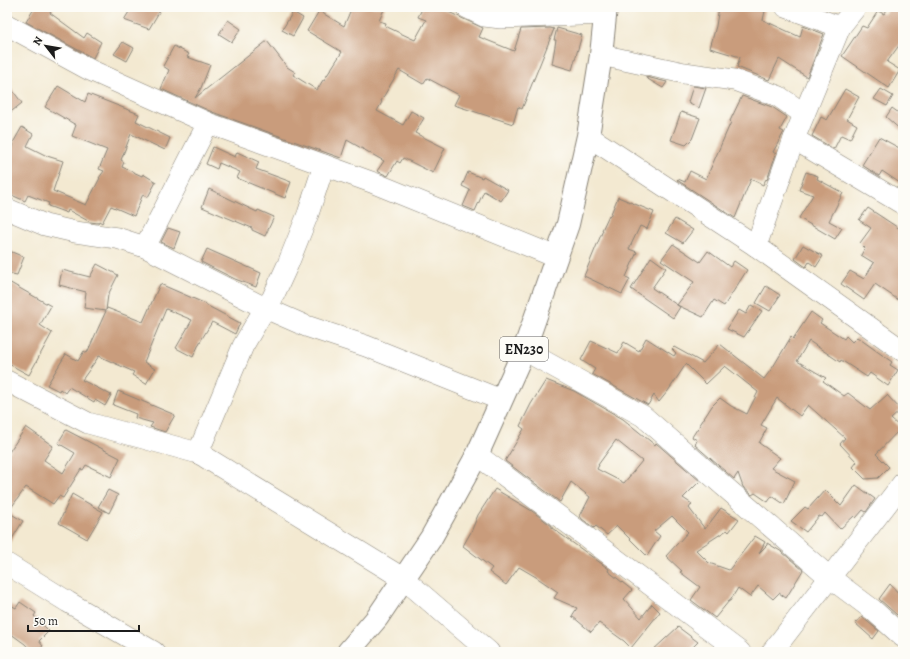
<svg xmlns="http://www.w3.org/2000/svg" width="910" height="659" viewBox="0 0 910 659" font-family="Alegreya,serif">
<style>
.building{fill:#c99c7b;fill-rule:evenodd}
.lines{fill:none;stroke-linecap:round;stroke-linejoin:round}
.minor-casing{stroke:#888276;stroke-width:22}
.major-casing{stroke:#888276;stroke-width:24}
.minor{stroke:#fff;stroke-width:21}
.major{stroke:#fff;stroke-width:22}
.labels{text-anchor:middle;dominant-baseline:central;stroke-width:3;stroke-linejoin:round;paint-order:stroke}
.shield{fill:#fdfcf7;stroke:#605f5e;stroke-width:1}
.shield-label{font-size:14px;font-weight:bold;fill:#1c1c1c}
</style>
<rect width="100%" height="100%" fill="#fdfcf7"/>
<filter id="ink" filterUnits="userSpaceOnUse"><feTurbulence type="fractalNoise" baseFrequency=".025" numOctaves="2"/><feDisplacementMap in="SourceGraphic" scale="8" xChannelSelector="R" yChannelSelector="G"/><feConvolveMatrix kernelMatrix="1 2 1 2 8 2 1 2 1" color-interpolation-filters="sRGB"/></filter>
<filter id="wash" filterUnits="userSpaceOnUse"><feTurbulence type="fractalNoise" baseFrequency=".012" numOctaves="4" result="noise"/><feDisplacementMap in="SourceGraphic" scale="16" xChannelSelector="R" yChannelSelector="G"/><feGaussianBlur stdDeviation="0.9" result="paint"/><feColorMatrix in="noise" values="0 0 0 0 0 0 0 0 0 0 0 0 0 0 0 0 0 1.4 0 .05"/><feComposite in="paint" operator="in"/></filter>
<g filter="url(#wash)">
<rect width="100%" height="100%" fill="#f3e9d1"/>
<g id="blocks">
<g class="building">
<polygon points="35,7 54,7 50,13 84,38 87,33 101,42 93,58 26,22"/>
<polygon points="132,7 162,7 149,29 124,20"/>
<polygon points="352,7 385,7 379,21 386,23 385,26 415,40 426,20 418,17 423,7 438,7 483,28 479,37 514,51 521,29 550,28 554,29 522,109 518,107 513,124 454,105 459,95 427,78 423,84 399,70 381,101 382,102 377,111 403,125 411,111 424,118 415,133 445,148 433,173 403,158 400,163 397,161 388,176 377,171 384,161 347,140 341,158 212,112 161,89 169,70 163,66 174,46 189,54 187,57 210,65 201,88 195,98 267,41 287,67 295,72 293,75 317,90 323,80 324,80 342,52 307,31 319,11 344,26"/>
<polygon points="719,7 747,7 765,11 763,20 800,37 803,26 824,34 807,77 779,59 769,80 737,67 740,57 710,48 716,26"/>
<polygon points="889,7 903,7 903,40 887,62 900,70 889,88 842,56 862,26 867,28 878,11 884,14"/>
<polygon points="293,12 303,18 293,36 282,30"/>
<polygon points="228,20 241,29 232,42 219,34"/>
<polygon points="557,28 582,35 572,70 552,64 556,40 554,40"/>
<polygon points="123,42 134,48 127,61 114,54"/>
<polygon points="646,77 667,82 663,88 646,78"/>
<polygon points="7,83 22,103 7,115"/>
<polygon points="58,86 85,102 88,94 139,114 136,121 170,138 165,150 131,134 121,160 124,162 122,167 142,176 143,174 156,182 148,197 143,194 134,216 111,206 102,223 99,221 98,223 90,222 68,210 67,213 48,206 49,203 28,195 25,201 7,193 7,159 14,141 22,127 33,134 27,146 47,156 63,161 53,191 86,205 100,178 99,178 104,171 99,169 107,150 72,136 76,125 45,107"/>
<polygon points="693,86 706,88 699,108 688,102"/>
<polygon points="845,89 859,97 847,119 857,125 850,139 841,135 834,149 812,136 821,117 827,120"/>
<polygon points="881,89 893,96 887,106 874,99"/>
<polygon points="742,96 772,107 787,117 780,130 784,132 773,152 776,154 767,180 766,179 763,185 751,179 735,218 677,180 678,179 685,182 690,171 706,179 731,122 730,121"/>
<polygon points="892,108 903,116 903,132 886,117"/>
<polygon points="681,112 700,118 692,139 686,145 671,140"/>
<polygon points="879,137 903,150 903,185 882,171 879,176 862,165"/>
<polygon points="213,147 235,157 237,152 259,162 256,169 291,182 285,198 237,178 240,172 219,163 217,169 206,164"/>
<polygon points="468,172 482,178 483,176 508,190 501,201 484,191 475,211 463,206 470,190 462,186"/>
<polygon points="806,172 818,176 817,179 843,193 829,221 842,228 835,239 799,218 813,195 799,190"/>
<polygon points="209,189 257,212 258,210 274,217 265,236 252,230 252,228 202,207"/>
<polygon points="618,197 654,212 647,229 640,226 629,249 637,252 626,277 630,279 622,294 584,276 603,230 602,230 609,215 610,216"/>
<polygon points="868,208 903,231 903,303 875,284 864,300 841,284 850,271 864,279 874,263 861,255 865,248 860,243 871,228 859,220"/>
<polygon points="675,219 693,230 683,243 666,233"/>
<polygon points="168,228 180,232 174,248 161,242"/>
<polygon points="673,244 700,262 708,251 730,267 734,261 747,270 724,306 714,300 703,317 677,305 694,282 661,260"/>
<polygon points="803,245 823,256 816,267 809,262 806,267 795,259"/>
<polygon points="207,249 261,273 256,287 235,279 201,262"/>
<polygon points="7,250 24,257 17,275 7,273"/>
<polygon points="651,257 666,268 652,288 680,307 673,318 631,289"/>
<polygon points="97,264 118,275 108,295 106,310 107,308 143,322 160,284 206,304 206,305 240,323 235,334 212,322 200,342 193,357 176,348 192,320 166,309 144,362 155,369 146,384 132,375 134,372 99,356 82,380 111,395 105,406 95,400 94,402 69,387 65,393 60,389 59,391 47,385 66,354 78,361 84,351 87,353 106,311 84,308 86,292 59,285 62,270 90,277"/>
<polygon points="7,281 51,306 40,325 52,333 29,375 7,363"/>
<polygon points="766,286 780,295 770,311 756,303"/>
<polygon points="751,305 762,311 744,337 727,329 739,310 746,314"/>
<polygon points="811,312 822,320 820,323 844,339 846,336 852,342 857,337 892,362 890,365 898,370 888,386 870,373 867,377 841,360 840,362 809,341 797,361 826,378 823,381 844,396 848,393 870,410 887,395 901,410 891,419 901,428 876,454 889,467 878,478 865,479 853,467 857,462 840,444 845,438 808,405 800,416 777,398 761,425 767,428 759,443 780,458 771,468 795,481 784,504 772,496 768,502 755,493 752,495 743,487 738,473 734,479 695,445 697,440 692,437 712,406 720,398 731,406 747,414 758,392 725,366 706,384 686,364 668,391 659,402 654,395 648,405 592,374 595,369 581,360 591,341 618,353 624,342 639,351 646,338 674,356 676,353 672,349 674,347 703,363 720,344 764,379 773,367 791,337 793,339"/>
<path d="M 546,380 L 574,391 L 623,419 L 655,445 L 656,443 L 700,481 L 683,498 L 692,504 L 689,508 L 705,529 L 721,508 L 739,519 L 729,532 L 727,530 L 696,550 L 709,563 L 729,570 L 755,536 L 765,542 L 759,553 L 767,545 L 767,543 L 782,552 L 803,570 L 786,598 L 779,593 L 773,599 L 758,586 L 750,597 L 738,588 L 730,601 L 729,601 L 715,618 L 691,600 L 700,587 L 680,572 L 682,571 L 666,556 L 688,532 L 672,516 L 654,531 L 660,536 L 647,556 L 617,526 L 607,535 L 596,526 L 594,528 L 582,519 L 580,516 L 590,497 L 571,482 L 560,502 L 505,461 L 524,429 L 520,426 L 531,404 ZM 616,440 L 642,461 L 624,483 L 597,469 L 599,465 L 598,465 Z"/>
<polygon points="118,391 175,415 165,432 150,427 153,423 135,418 136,414 113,405"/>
<polygon points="26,427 53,446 44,460 63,473 75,453 58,443 66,430 120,458 111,477 86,465 83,470 81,469 63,498 59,496 53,504 26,487 8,512 23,521 7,547 7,455"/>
<polygon points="856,485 875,499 866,512 863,510 856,518 854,516 840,529 825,513 822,517 819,516 806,532 791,521 805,507 808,509 825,490 841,506"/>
<polygon points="495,489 532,511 552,526 552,528 609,569 608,571 632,590 624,599 641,618 652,604 660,612 631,648 624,641 599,623 591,632 572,616 577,608 554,598 558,592 536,577 519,567 506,585 489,572 492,568 463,546 471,532 478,515"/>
<polygon points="108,490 118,495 109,513 98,507"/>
<polygon points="72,494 103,512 87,539 59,523"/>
<polygon points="890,584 903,598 903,609 897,615 879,599"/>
<polygon points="20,602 36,613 34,616 49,631 39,641 43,646 36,652 32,652 25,644 7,631 7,603 16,608"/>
<polygon points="862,617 879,631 873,639 855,623"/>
<polygon points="678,627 698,642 688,652 651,652"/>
</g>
</g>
</g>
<g filter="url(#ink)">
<use href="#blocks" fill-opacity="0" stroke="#888276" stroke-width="1"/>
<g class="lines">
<g class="minor-casing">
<g id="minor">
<polyline points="466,7 484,16 501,18 605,14"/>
<polyline points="786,7 840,27"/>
<polyline points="7,25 90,70 208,123 374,183 556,257"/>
<polyline points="601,55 684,73 734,80 778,96 804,114"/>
<polyline points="588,136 756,246 903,351"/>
<polyline points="794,139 903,204"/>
<polyline points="7,209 45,225 75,232 117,238 145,247 265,308 306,326 366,346 501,400"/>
<polyline points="756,246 794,139 840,27 856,7"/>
<polyline points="145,247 208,123"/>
<polyline points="524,350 643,416 829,577 873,610 903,637"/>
<polyline points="7,381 88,423 198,453 205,457 404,579 489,652"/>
<polyline points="198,453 243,346 265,308 272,299 288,264 308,214 324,165"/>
<polyline points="477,455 740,652"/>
<polyline points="7,564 68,602 154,652"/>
<polyline points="772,652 903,483"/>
</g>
</g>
<g class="major-casing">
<polyline id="major" points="348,652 377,618 431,538 477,455 524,350 568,224 588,136 601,55 606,7"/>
</g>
<use href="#minor" class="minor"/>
<use href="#major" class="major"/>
</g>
</g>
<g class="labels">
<rect class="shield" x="500" y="337" width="48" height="24" rx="3"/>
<g class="shield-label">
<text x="524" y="349">EN230</text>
</g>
</g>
<rect width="910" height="659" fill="none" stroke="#fdfcf7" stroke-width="24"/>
<g transform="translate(46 46) rotate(301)" stroke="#fdfcf7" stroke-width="3" paint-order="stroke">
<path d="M0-3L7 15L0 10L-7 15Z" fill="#1c1c1c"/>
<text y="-6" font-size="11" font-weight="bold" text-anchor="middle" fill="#1c1c1c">N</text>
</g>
<path d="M28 625v6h111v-6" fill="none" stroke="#1c1c1c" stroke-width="2"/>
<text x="34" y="625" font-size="12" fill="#1c1c1c" stroke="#fdfcf7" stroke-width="3" paint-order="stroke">50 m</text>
</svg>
